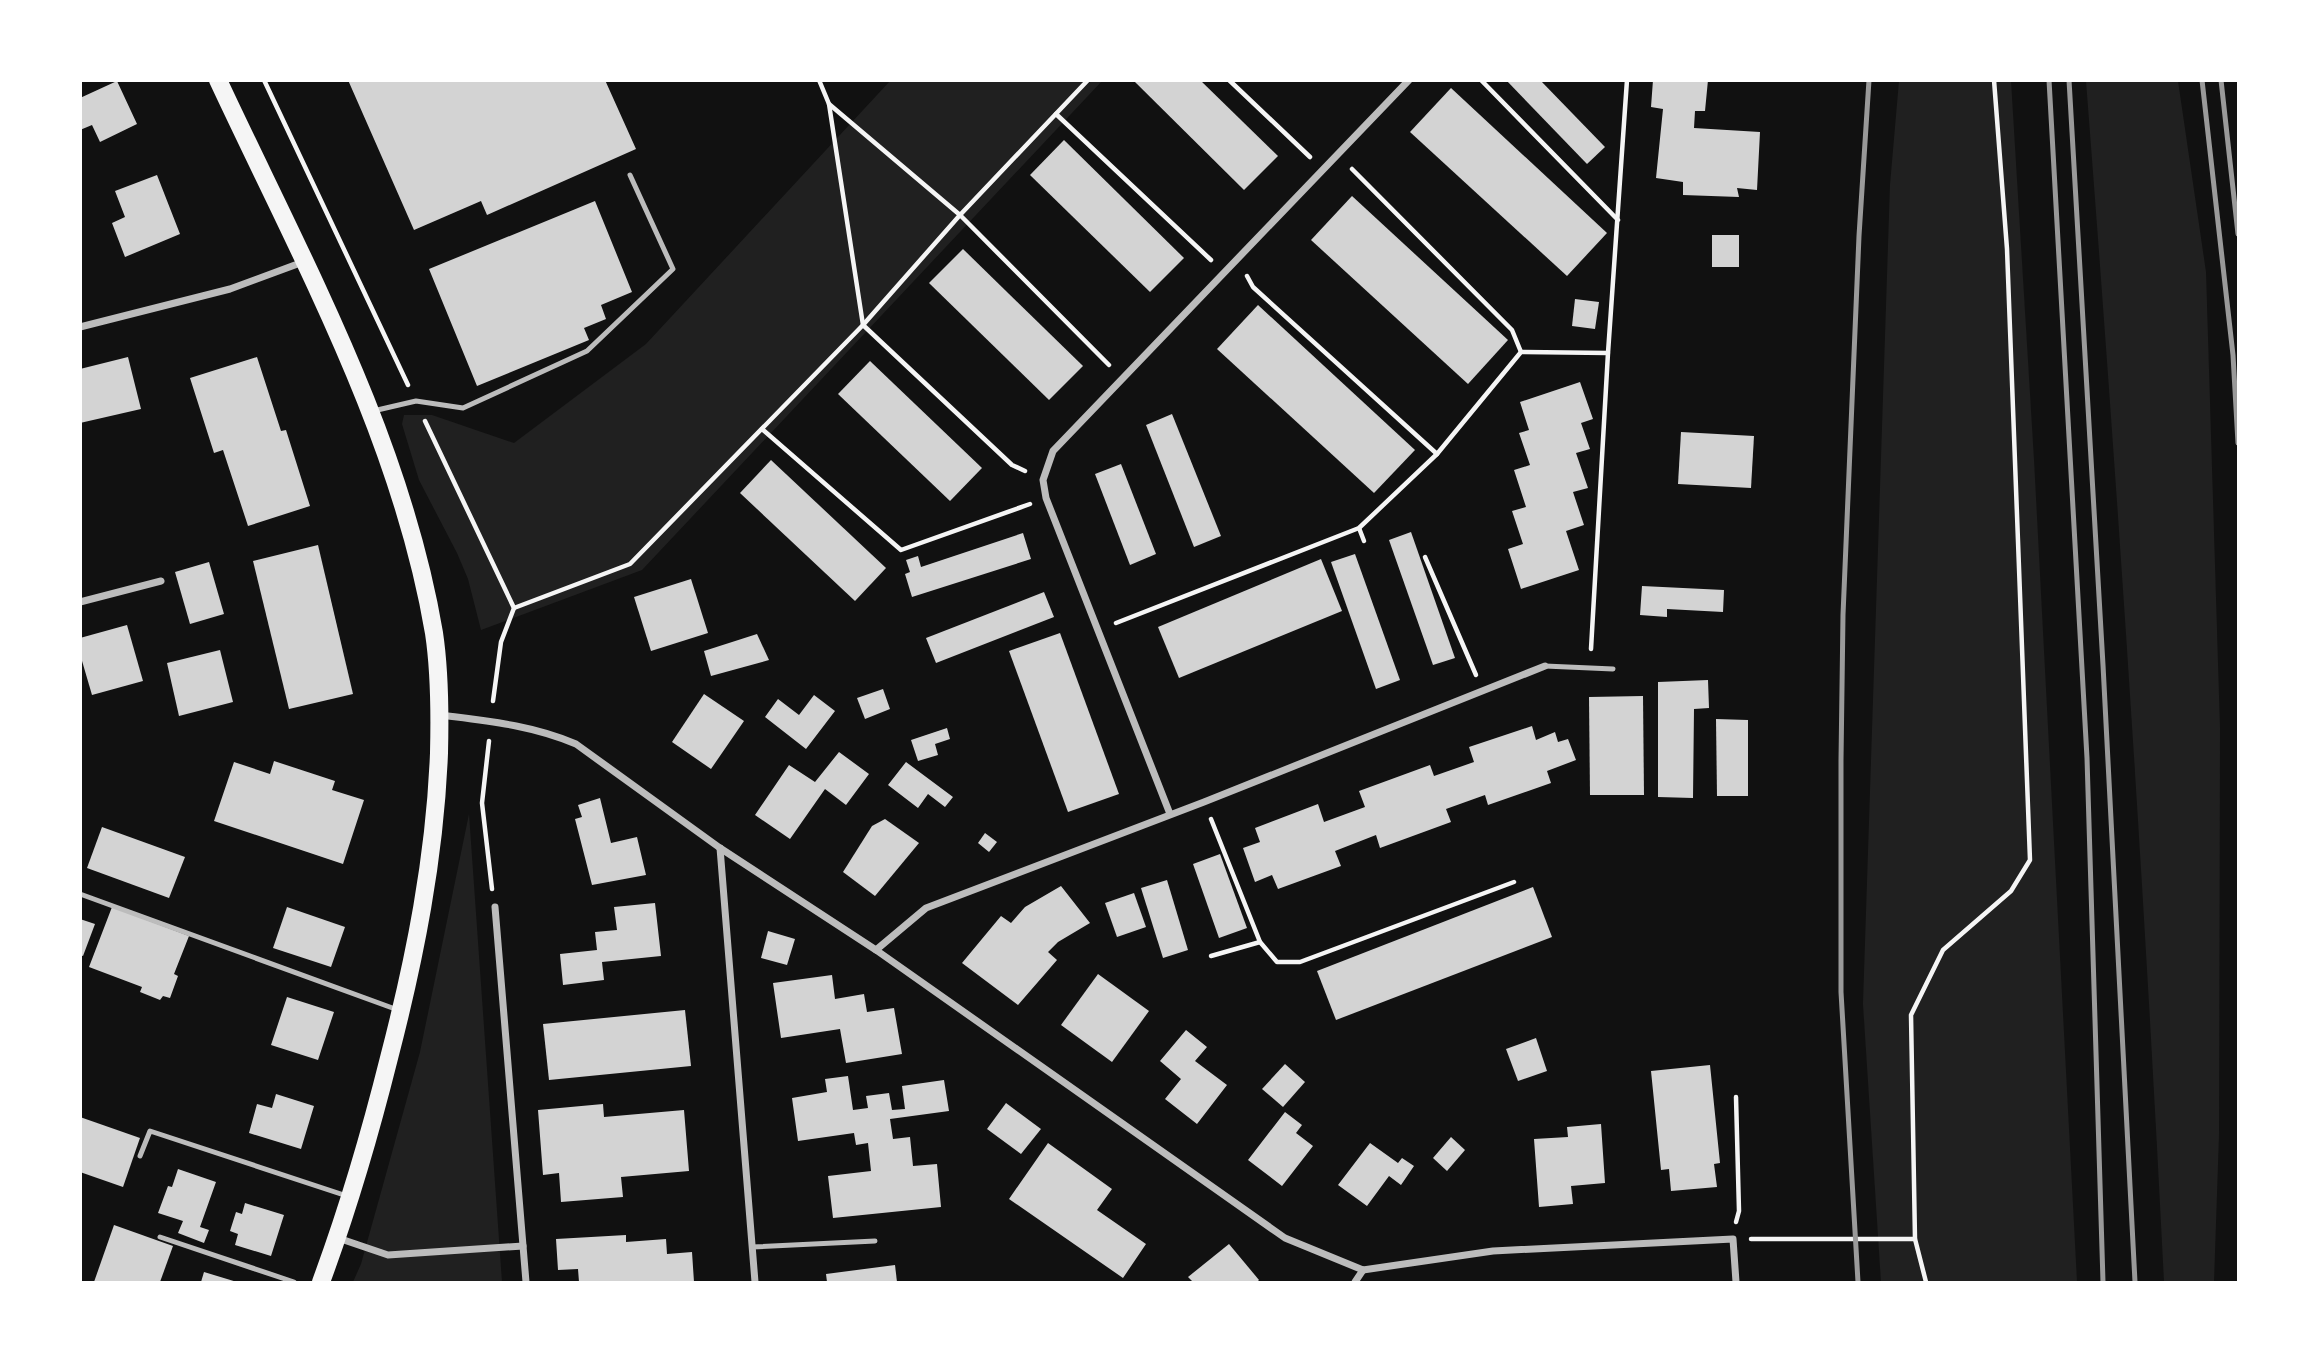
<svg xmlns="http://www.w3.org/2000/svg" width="2319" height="1363" viewBox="0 0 2319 1363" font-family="'Fira Sans',sans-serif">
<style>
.green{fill:#202020}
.building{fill:#d3d3d3}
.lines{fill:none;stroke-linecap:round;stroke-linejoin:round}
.path{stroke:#f5f5f5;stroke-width:4.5}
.service{stroke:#bcbcbc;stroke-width:5}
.minor{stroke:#bcbcbc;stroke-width:7}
.primary{stroke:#f5f5f5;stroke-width:18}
.rail{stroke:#9a9a9a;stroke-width:5}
</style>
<rect width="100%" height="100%" fill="#111"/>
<g class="green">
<polygon points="890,81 1102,81 642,570 481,630 468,579 457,553 419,480 402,424 404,415 432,415 514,443 646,344"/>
<polygon points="1899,81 2011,81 2034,460 2077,1282 1881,1282 1863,1004 1890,185"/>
<path d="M 2086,81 L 2178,81 L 2206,272 L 2220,728 L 2219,1135 L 2214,1282 L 2164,1282 C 2144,881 2117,481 2086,81 Z"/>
<polygon points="469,814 502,1282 353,1282 361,1264 420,1052"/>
</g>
<g class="building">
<polygon points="348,80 605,80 636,149 487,215 481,201 414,230"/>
<polygon points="1133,80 1200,80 1278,156 1244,190"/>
<polygon points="1506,80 1540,80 1605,147 1587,164"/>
<polygon points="1653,80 1708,80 1705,111 1695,111 1694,128 1760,132 1757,190 1737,188 1739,197 1683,195 1683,182 1656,178 1663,109 1651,107"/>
<polygon points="117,81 137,124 100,142 92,125 80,130 80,98"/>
<polygon points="1451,88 1607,233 1567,276 1410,132"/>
<polygon points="1064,140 1184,258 1150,292 1030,175"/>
<polygon points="157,175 180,234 125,257 112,223 125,217 115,191"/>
<polygon points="1352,196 1508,340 1468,384 1311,240"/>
<polygon points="595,201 632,292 601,305 606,319 584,328 589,340 477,386 429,269"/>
<rect x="1712" y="235" width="27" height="32"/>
<polygon points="963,249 1083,366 1049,400 929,283"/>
<polygon points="1575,299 1599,302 1595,329 1572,326"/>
<polygon points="1258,305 1415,450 1374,493 1217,349"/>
<polygon points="128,357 141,409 80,423 80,369"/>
<polygon points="257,357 281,431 286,430 310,506 248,526 223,450 214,453 190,378"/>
<polygon points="870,361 982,468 950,501 838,394"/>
<polygon points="1580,382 1593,419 1581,423 1590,449 1576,453 1588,488 1573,492 1584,525 1566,531 1579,570 1521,589 1508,549 1523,544 1512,511 1526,507 1514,470 1530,465 1519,433 1529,430 1520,402"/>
<polygon points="1172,414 1221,536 1194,547 1146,425"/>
<polygon points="1681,432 1754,436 1751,488 1678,484"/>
<polygon points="771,460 886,568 855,601 740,493"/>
<polygon points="1121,464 1156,554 1130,565 1095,474"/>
<polygon points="1411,532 1455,658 1433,665 1389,540"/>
<polygon points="1023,533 1031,559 912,597 905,574 910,572 906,560 918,556 921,567"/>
<polygon points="318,545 353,694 289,709 253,561"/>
<polygon points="1355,554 1400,680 1376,689 1331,562"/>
<polygon points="1321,559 1342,611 1179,678 1158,627"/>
<polygon points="209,562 224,614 190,624 175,572"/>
<polygon points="691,579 708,633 651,651 634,597"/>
<polygon points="1642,586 1724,590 1723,612 1667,609 1667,617 1640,615"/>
<polygon points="1044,592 1054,617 936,663 926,638"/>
<polygon points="127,625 143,681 92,695 80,654 80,638"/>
<polygon points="1060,633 1119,794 1068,812 1009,651"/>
<polygon points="757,634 769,660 711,676 704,651"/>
<polygon points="220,650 233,702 179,716 167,663"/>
<polygon points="1708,680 1709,708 1694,709 1693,798 1658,797 1658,682"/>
<polygon points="883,689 890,709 865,719 857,698"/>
<polygon points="704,694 744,721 711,769 672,742"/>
<polygon points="814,695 835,711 806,749 765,717 778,699 799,715"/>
<polygon points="1643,696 1644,795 1590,795 1589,697"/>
<polygon points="1716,719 1748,720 1748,796 1717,796"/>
<polygon points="1532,726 1536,740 1555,732 1558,742 1568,739 1576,760 1547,771 1551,783 1488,805 1485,795 1446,809 1451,822 1380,848 1376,835 1335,851 1341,866 1278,889 1272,875 1255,882 1243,848 1260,842 1255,828 1318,804 1324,822 1365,807 1359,791 1430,765 1434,776 1474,762 1469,747"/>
<polygon points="947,728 950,739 935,744 938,755 918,761 911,740"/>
<polygon points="839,752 869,774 846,805 825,789 790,839 755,815 789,765 815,782"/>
<polygon points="274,761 335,781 332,790 364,800 343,864 214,821 234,762 270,774"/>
<polygon points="906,762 953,797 945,807 928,794 918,808 888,785"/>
<polygon points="600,798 611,843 637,837 646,875 592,885 575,819 582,817 578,805"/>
<polygon points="885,819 919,843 875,896 843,872 872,826"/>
<polygon points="102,827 185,857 169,898 87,868"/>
<polygon points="985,833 997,842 989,852 978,843"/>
<polygon points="1220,854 1247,928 1219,938 1193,864"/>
<polygon points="1167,880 1188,950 1163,958 1141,888"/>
<polygon points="1061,886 1090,923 1058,942 1048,952 1057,960 1018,1005 962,963 1001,916 1011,923 1025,907"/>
<polygon points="1533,887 1552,937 1336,1020 1317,971"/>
<polygon points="1134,893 1146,927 1117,937 1105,903"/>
<polygon points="655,903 661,956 602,962 604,980 563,985 560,954 597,950 595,932 617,930 614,907"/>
<polygon points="112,907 189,936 174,974 178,976 170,998 163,996 160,1000 140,992 142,987 89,967"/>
<polygon points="287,907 345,927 331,967 273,948"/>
<polygon points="80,919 95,924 83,956 80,955"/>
<polygon points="768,931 795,939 787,965 761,958"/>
<polygon points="1098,974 1149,1011 1112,1062 1061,1025"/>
<polygon points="832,975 835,999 864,994 867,1012 894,1008 902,1054 846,1063 840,1029 781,1038 773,983"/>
<polygon points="287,997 334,1012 318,1060 271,1045"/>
<polygon points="685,1010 691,1066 549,1080 543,1024"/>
<polygon points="1186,1030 1207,1047 1195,1061 1227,1085 1197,1124 1165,1099 1181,1079 1160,1061"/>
<polygon points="1536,1038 1547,1071 1518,1081 1506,1049"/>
<polygon points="1285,1064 1305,1082 1283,1107 1262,1089"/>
<polygon points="1710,1065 1720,1163 1714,1164 1717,1187 1671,1191 1669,1169 1661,1170 1651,1071"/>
<polygon points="848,1076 853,1110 868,1108 866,1096 889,1093 892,1110 905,1109 902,1086 944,1080 949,1111 890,1119 893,1139 910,1137 913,1166 937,1164 941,1207 833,1218 828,1176 871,1171 868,1143 856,1145 854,1133 798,1141 792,1098 827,1092 825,1079"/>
<polygon points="276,1094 314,1106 301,1149 249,1133 257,1104 272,1108"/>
<polygon points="1006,1103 1041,1129 1021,1154 987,1129"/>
<polygon points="603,1104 604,1117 684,1110 689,1171 621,1177 623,1197 561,1202 559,1173 543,1175 538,1110"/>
<polygon points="1285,1112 1302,1125 1296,1133 1313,1146 1282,1186 1248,1160"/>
<polygon points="80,1117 140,1138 123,1187 80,1172"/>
<polygon points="1601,1124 1605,1183 1571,1186 1573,1204 1539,1207 1534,1139 1568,1137 1567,1127"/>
<polygon points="1451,1137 1465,1150 1447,1171 1433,1158"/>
<polygon points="1048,1143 1112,1189 1097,1210 1146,1244 1123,1278 1009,1199"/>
<polygon points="1370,1143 1398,1163 1402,1158 1414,1166 1401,1185 1389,1176 1367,1206 1338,1185"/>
<polygon points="178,1169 216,1182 200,1227 209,1230 204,1243 178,1233 183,1221 158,1213 168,1186 172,1187"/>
<polygon points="245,1203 284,1215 271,1256 235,1245 238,1234 230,1231 236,1212 242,1214"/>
<polygon points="114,1225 173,1246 160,1282 94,1282"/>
<polygon points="626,1235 626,1242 666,1239 667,1254 692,1252 694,1282 579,1282 578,1269 558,1270 556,1239"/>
<polygon points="1229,1244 1259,1280 1257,1282 1193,1282 1188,1277"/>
<polygon points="895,1265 897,1282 827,1282 826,1274"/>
<polygon points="204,1272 237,1282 201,1282"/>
</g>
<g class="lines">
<g class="path">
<polyline points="264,80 408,385"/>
<polyline points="819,80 829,104 960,215 1109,365"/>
<polyline points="1229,80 1310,157"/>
<polyline points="1481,80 1618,220"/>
<polyline points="829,104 863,325 1012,465 1025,471"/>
<polyline points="1056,114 1211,260"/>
<polyline points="1352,169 1512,330 1521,352"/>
<polyline points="1247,276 1253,287 1437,454"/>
<polyline points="425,421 514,608 501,642 493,701"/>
<polyline points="762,429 901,550 1030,504"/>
<polyline points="1359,528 1364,541"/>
<polyline points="1425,557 1476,675"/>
<polyline points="514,608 630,564 863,325 960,215 1088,80"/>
<polyline points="1116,623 1359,528 1437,454 1521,352 1608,353"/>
<polyline points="1591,649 1608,353 1627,80"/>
<polyline points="489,741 482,803 492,889"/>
<polyline points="1211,819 1260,942 1277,962 1300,962 1514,882"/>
<polyline points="1211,956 1260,942"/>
<polyline points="1736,1097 1739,1211 1736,1222"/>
<polyline points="1751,1239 1915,1239"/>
<polyline points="1926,1282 1915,1239 1911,1015 1943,950 2011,891 2030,860 2007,249 1994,80"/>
</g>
<g class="service">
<polyline points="373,411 416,401 463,408 587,351 673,269 630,175"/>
<polyline points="1545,666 1613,669"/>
<polyline points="80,894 398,1010"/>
<polyline points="140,1156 150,1131 347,1196"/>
<polyline points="160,1237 294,1282"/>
<polyline points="752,1247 875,1241"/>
</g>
<g class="minor">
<polyline points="80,327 230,289 303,262"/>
<polyline points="80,602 161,581"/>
<path d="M 440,715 C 487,721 532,725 576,744 L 720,848 L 876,950 L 1285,1238 L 1363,1270 L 1493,1251 L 1733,1239 L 1736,1282"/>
<polyline points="1170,814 1046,498 1043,480 1053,451 1409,80"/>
<polyline points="720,848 755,1282"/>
<polyline points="495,907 526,1282"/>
<polyline points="876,950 926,908 1204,802 1545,666"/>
<polyline points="338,1238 388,1255 523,1246"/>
<polyline points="1355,1282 1363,1270"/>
</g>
<path class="primary" d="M 218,80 C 301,258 401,437 434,633 C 440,673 440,713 439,753 C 435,857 415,958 389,1058 C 370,1134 348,1209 321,1282"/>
<g class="rail">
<polyline points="2049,80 2087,758 2103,1282"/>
<polyline points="2069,80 2103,665 2135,1282"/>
<polyline points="2202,80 2233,355 2238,443"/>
<polyline points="2221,80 2238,234"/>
<polyline points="1858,1282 1841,992 1841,760 1843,615 1859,236 1869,80"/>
</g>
</g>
<rect width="2319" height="1363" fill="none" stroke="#ffffff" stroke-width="164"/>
</svg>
